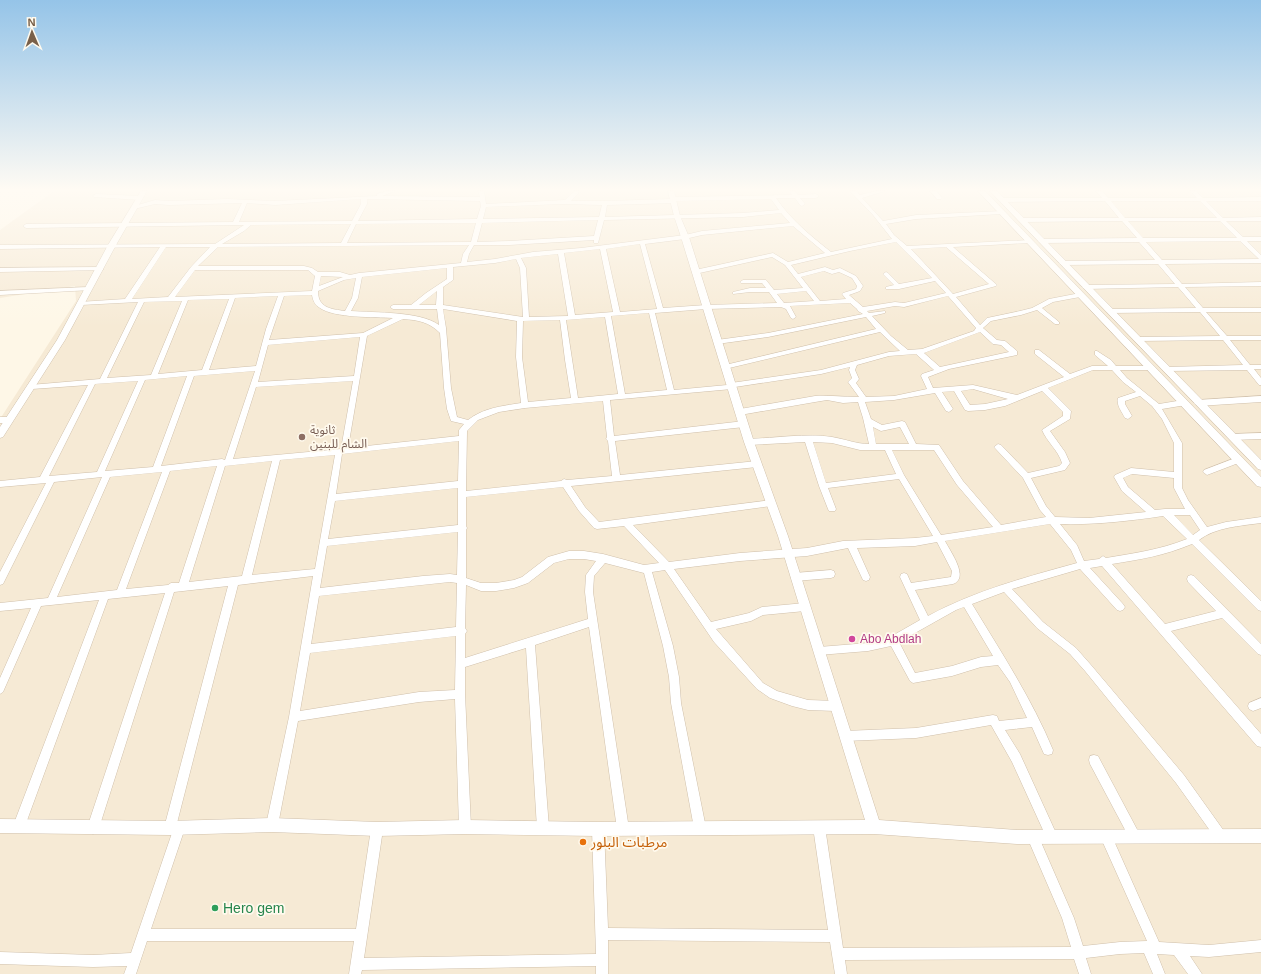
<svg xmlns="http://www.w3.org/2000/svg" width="1261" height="974" viewBox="0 0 1261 974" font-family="Helvetica,'Noto Sans Arabic',sans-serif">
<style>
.residential{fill:#f6ead5}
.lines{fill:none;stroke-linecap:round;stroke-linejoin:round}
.minor-casing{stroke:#d0c0ab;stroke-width:1}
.tertiary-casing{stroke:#d0c0ab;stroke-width:1}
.minor{fill:#fff;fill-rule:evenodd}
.tertiary{fill:#fff;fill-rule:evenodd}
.education-dot{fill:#8d6e63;stroke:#fffaee;stroke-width:1.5}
.hotel-dot{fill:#d1479c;stroke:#fffaee;stroke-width:1.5}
.food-dot{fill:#e8710a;stroke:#fffaee;stroke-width:1.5}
.leisure-dot{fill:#2e9e5b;stroke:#fffaee;stroke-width:1.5}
.labels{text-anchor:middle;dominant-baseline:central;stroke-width:3.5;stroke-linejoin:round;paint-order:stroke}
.education-label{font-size:12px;fill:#785e54;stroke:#fffaee;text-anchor:start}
.hotel-label{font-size:12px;fill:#b23c85;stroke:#fffaee;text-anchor:start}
.near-food-label{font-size:14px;fill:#c56008;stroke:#fffaee;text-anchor:start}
.near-leisure-label{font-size:14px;fill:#27864d;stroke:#fffaee;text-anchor:start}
</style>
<rect width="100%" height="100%" fill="#fef7e7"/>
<polygon class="residential" points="54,191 1261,191 1261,974 0,974 0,419 76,301 75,286 0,298 0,230"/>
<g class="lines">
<g class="minor-casing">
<g id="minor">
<path d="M 387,191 L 395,191 L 382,196 L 480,197 L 478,191 L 484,191 L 486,204 L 565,200 L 574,191 L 580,191 L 571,201 L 605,201 L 671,199 L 673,197 L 792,195 L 789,191 L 795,191 L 798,195 L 816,194 L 819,196 L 816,198 L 800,198 L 805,204 L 802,206 L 800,205 L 795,198 L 776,198 C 791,220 811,236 831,252 L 892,239 L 873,215 L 850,191 L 856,191 L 860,195 L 876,191 L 885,191 L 862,198 L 883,221 L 916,215 L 1003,211 L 1004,212 L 1001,214 L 916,219 L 886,224 L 894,235 L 907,246 L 1030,240 L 1031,241 L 1028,243 L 953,247 L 997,285 L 996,286 L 956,297 L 980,325 L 987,318 L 1020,311 L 1032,308 L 1049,299 L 1080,293 L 1083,295 L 1080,297 L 1053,302 L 1042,308 L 1059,322 L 1059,324 L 1055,324 L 1037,310 L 1021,315 L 991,321 L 983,328 L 997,340 L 1005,341 L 1017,351 L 1017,355 L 949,369 L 928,377 L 933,388 L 973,385 L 1017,395 L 1064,377 L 1035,354 L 1035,350 L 1039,350 L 1070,374 L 1092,366 L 1108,366 L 1095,355 L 1095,351 L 1097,351 L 1111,360 L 1116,366 L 1152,366 L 1153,368 L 1150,370 L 1120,370 L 1127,378 L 1159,404 L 1183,400 L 1186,401 L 1187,403 L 1186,405 L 1162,409 L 1182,443 L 1182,488 L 1188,500 L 1207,527 L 1226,522 L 1261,517 L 1261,523 C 1240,526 1216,527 1199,540 L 1261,601 L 1261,611 L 1258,610 L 1192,544 C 1163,556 1142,559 1112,564 L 1165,624 L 1216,611 L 1188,582 L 1187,579 L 1188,576 L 1191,575 L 1194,576 L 1261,644 L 1261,655 L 1258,654 L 1222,618 L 1171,631 L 1261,734 L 1261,747 L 1257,746 L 1102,566 L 1090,568 L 1123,604 L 1125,607 L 1123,610 L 1120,611 L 1117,610 L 1080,569 L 1012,589 L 1043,622 L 1076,648 L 1091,665 L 1184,775 L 1224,831 L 1226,835 L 1224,839 L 1220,841 L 1216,839 L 1176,783 L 1085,671 L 1070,654 L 1037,628 L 1004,592 L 972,604 C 1001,652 1032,699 1053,750 L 1052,754 L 1048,755 L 1044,754 L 1032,727 L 1005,730 L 1020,754 L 1056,833 L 1058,837 L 1056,841 L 1052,843 L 1048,841 L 1012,762 L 991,725 L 916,738 L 845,741 L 841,740 L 840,736 L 841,732 L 845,731 L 916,728 L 993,715 L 997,716 L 999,721 L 1027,718 L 1010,682 L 998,665 L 981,667 L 952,676 L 913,683 L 910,681 L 891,646 L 868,651 L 819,655 L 816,654 L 814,651 L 816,648 L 819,647 L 868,643 L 885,640 L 920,620 L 900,577 L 901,574 L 904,573 L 907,574 L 911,583 L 951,577 L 952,571 L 937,542 L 915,546 L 857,548 L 870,577 L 869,580 L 866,581 L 863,580 L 848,548 L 807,556 L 740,561 L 674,569 L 711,622 L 749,613 L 762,607 L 805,603 L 808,604 L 810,607 L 808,610 L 805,611 L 763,615 L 751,621 L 716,629 L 763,683 L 777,691 L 808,700 L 836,701 L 840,703 L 841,706 L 840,709 L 836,711 L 808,710 L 792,706 L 770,698 L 757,689 L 714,642 L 665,570 L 652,572 L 673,646 L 679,677 L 681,703 L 706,828 L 704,832 L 700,834 L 696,832 L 694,828 L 671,703 L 669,677 L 663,646 L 644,573 L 605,563 L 594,576 L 593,592 L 629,829 L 627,833 L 623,835 L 619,833 L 617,829 L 589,627 L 535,645 L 549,828 L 547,832 L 543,834 L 539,832 L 537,828 L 526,648 L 465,667 L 465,694 L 471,827 L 469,831 L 465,833 L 461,831 L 459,827 L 455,699 L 419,702 L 298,721 L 278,825 L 276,829 L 272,831 L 268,829 L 266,825 L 289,717 L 313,576 L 238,585 L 177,823 L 179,822 L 183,824 L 185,828 L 151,929 L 356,929 L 371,829 L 373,825 L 377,823 L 381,825 L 383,829 L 364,958 L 596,954 L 592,829 L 594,825 L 598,823 L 602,825 L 604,829 L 608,928 L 828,930 L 813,827 L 815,823 L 819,821 L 823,823 L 825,827 L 843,948 L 1071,947 L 1062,918 L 1027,837 L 1029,833 L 1033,831 L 1037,833 L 1074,918 L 1083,946 L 1120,942 L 1147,941 L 1100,836 L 1102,832 L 1106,830 L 1110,832 L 1159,942 L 1209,945 L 1261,940 L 1261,952 L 1209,957 L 1190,956 L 1202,974 L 1188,974 L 1174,955 L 1157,954 L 1165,974 L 1153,974 L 1144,953 L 1120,954 L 1086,958 L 1091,974 L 1079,974 L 1074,959 L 845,960 L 847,974 L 835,974 L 830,942 L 608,940 L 608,974 L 596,974 L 596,966 L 362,970 L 361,974 L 349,974 L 354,941 L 147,941 L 136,974 L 124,974 L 127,966 L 93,967 L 0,964 L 0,952 L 93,955 L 131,953 L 172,833 L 166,832 L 164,828 L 228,586 L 174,592 L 99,828 L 97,832 L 93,834 L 89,832 L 87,828 L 165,593 L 108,599 L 25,826 L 23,830 L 19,832 L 15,830 L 13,826 L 99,600 L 41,606 L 3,692 L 0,694 L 0,678 L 31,608 L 0,611 L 0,603 L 48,598 L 102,477 L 54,482 L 3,584 L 0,585 L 0,572 L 46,483 L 0,487 L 0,481 L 40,477 L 88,385 L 32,389 L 28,387 L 30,385 L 100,379 L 138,302 L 81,305 L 78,303 L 79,302 L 125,299 L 160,247 L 0,249 L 0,245 L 215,244 L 244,225 L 26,228 L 23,226 L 26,224 L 233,222 L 242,203 L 169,205 L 155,204 L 134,209 L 131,207 L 155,200 L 169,201 L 227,199 L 275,201 L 377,196 L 377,194 ZM 361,199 L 361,204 L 352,221 L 239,222 L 247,203 L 275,205 ZM 367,199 L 480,201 L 481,206 L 477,219 L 358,221 L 367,204 ZM 771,199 L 779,210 L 743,213 L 605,217 L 607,205 L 674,203 L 676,201 ZM 562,204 L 602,205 L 599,217 L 483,219 L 486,207 ZM 781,213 L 790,223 L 702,231 L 685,235 L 581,248 L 533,252 L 495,259 L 467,262 L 469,254 L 474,245 L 509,245 L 594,240 L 594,243 L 598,243 L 604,220 L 743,217 ZM 598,220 L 594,236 L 509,241 L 477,242 L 482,223 ZM 476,223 L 471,242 L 347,243 L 356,224 ZM 351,224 L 341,243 L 222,244 L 244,231 L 251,225 ZM 793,226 L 825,253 L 788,262 L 773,253 L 695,270 L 692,272 L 695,274 L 772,257 L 785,265 L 803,288 L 774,290 L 766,280 L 743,280 L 740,282 L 741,283 L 762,283 L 766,288 L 750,288 L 733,292 L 733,294 L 750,292 L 769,292 L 777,303 L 706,305 L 663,308 L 645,244 L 685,239 L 702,235 ZM 896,242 L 932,278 L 899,284 L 888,273 L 886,272 L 883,274 L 894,285 L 886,287 L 886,289 L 899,289 L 935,281 L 946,293 L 904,303 L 895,302 L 863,307 L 849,295 L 860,291 L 863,286 L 856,276 L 840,268 L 833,270 L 825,267 L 798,274 L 791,265 L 850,251 ZM 640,244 L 657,309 L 620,312 L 606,249 ZM 469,245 L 463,254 L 461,263 L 359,273 L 350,275 L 340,272 L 318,272 L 312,268 L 304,266 L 198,266 L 218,247 ZM 166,247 L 210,247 L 191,267 L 168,297 L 132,299 ZM 946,247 L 989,284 L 953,294 L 911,249 ZM 600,249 L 613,312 L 575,315 L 564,253 ZM 558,254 L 568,316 L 529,317 L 526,268 L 521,258 ZM 516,259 L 520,268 L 523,317 L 443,305 L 443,287 L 453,280 L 453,267 L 495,263 ZM 447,268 L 447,279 L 426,293 L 411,305 L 393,305 L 390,307 L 393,309 L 437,309 L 439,325 C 420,311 375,313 351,311 L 358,298 L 362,277 ZM 195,270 L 308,270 L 315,276 L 312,291 L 175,297 ZM 824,271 L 832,274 L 839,272 L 852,278 L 857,286 L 856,289 L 843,293 L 842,294 L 846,299 L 820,301 L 801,277 ZM 321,276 L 343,277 L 319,286 ZM 356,278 L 352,298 L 345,311 C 331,309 318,308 318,291 L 344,280 ZM 437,291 L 436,305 L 419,305 ZM 806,291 L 814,301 L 784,303 L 777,294 ZM 312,295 C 313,301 315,305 320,308 C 334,318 375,317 393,318 L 363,333 L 269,340 L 284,296 ZM 278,296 L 266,329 L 256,366 L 209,370 L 235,298 ZM 948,296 L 976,328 L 974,331 L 922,349 L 908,350 L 891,336 L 872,316 L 885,313 L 885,311 L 869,313 L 867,311 L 895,306 L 904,307 ZM 229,299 L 202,370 L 158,374 L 188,300 ZM 182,301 L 151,375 L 107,378 L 144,302 ZM 850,303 L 857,309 L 858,311 L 863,314 L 768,333 L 717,340 L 714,342 L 717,344 L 768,337 L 866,317 L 876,329 L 725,365 L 722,367 L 725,369 L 880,332 L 900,351 L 889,352 L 821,370 L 731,383 L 727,385 L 674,390 L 655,313 L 706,309 L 781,307 L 786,309 L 791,318 L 793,319 L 796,317 L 790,306 ZM 443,309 L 517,321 L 516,357 L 521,403 C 502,406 483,408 468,420 L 457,417 L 451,388 L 446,328 ZM 649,313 L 667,390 L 625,394 L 611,316 ZM 605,317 L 618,394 L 578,398 L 566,320 ZM 403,319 C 418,320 429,322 440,333 L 444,388 L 447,409 L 451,421 L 464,424 L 459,430 L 459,436 L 348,448 L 367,336 ZM 560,320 L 565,360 L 571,398 L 528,402 L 522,357 L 523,321 ZM 980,332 L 993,344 L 1001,345 L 1009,352 L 940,367 L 924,353 ZM 360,337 L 354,376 L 258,382 L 268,345 ZM 916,354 L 934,370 L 922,374 L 921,376 L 927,389 L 894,396 L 866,397 L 856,383 L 859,379 L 855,370 L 857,365 L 889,356 ZM 850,367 L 849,370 L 852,378 L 848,382 L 859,397 C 844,397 830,395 815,396 L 740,409 L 736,412 L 740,415 L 815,402 L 827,400 L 843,403 L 858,402 L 863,418 L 869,444 C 856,444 845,439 832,437 C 807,433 775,438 749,439 L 745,442 L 749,445 L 805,442 L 819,486 L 828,509 L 829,511 L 835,511 L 836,509 L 828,488 L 899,479 L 933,536 L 915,538 L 843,541 L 807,548 L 740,553 L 669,562 L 633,525 L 771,506 L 774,505 L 775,503 L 774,501 L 771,500 L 599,522 L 585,507 L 571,486 L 757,467 L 761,464 L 757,461 L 620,475 L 615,441 L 744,427 L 748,424 L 744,421 L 614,436 L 610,400 L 732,389 L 735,387 L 821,374 ZM 1093,370 L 1112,370 L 1123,382 L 1136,392 L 1118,398 C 1116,405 1122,412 1125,418 L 1128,419 L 1132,416 L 1125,404 L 1125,401 L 1140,396 L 1152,406 L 1162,419 L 1174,443 L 1174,472 L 1131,468 L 1115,475 L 1114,477 L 1122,491 L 1146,512 L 1089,518 L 1055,517 L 1046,506 L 1031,478 L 1065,470 L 1070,463 L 1065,452 L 1050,431 L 1070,419 L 1071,411 L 1048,388 ZM 255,371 L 225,460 L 222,459 L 161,466 L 194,376 ZM 187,376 L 153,467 L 105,471 L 145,380 ZM 138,381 L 97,472 L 49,476 L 95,384 ZM 353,381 L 341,449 L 233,459 L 256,387 ZM 973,389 L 1008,399 L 985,404 L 970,405 L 961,391 ZM 954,391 L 965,410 L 968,411 L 985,410 L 1005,406 L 1042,391 L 1063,412 L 1063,416 L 1042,430 C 1047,442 1058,450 1062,463 L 1059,466 L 1028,473 L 1001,445 L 998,444 L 994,447 L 1023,478 L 1040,510 L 1046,517 L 1001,525 L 963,481 L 939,445 L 916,444 L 905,422 L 902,421 L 882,425 L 871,419 L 865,402 L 894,400 L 935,393 L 946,411 L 949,412 L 953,409 L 942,392 ZM 603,401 L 607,437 L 606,439 L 608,441 L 612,476 L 567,480 L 564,479 L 561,481 L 466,491 L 467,431 L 478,420 L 499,412 L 525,408 ZM 873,427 L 881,431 L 900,427 L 909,444 L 876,444 ZM 459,441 L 458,481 L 336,494 L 342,454 ZM 813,442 L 832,443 L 860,450 L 885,450 L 896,474 L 826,483 ZM 892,450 L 934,450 L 957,485 L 993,527 L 941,535 L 904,475 ZM 335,455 L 315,569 L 252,575 L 280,460 ZM 272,461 L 242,576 L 189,582 L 225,466 ZM 217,466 L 179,583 L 171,583 L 168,585 L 126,589 L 170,471 ZM 162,472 L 117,590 L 57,597 L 110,477 ZM 1132,474 L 1174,478 L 1174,488 L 1185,509 L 1165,509 L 1155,510 L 1128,487 L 1123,478 ZM 563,487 L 579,511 L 594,528 L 597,529 L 624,526 L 659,563 L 644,565 L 603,554 L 584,551 L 569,551 L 548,557 L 522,577 L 514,580 L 496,583 L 481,583 L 466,578 L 466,530 L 467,528 L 466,526 L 466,497 ZM 458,488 L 458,525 L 328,539 L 335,501 ZM 1174,515 L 1190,515 L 1200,530 L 1193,535 ZM 1163,516 L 1187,539 C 1159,550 1135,553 1106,558 L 1103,556 L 1099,559 L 1084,561 L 1077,545 L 1060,524 C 1095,525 1129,521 1163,516 ZM 1050,524 L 1071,550 L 1077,563 C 1026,577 974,591 928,616 L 915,590 L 953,584 C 970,578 950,551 945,541 ZM 458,532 L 457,575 L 450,574 L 423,576 L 320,588 L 327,546 ZM 569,559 L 584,559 L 596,561 L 586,575 L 585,592 L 588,619 L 465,658 L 465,634 L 467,631 L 465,628 L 466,585 L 481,591 L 496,591 L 514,588 L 528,583 L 554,563 ZM 450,582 L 457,583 L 456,627 L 311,644 L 319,596 ZM 964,607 L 993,656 L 981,657 L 952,666 L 915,673 L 899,642 L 956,610 ZM 456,636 L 455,690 L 419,692 L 300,711 L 310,653 Z"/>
<polygon points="930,191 936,191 942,198 941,199 937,199"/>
<path d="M 1096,191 L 1102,191 L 1108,198 L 1197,198 L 1190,191 L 1196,191 L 1203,198 L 1261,197 L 1261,201 L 1206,201 L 1223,218 L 1261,217 L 1261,221 L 1226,221 L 1243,237 L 1261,237 L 1261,241 L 1247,241 L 1261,255 L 1261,263 L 1165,264 L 1182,284 L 1261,282 L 1261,286 L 1185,287 L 1203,308 L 1261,308 L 1261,312 L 1206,312 L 1227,336 L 1261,336 L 1261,340 L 1230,340 L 1250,365 L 1261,365 L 1261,369 L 1254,369 L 1261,378 L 1261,385 L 1259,385 L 1247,370 L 1166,371 L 1163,369 L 1166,367 L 1243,365 L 1223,340 L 1137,341 L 1134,339 L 1137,337 L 1220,336 L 1200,312 L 1109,313 L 1106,311 L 1109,309 L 1196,308 L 1178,287 L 1085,289 L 1082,287 L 1085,285 L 1175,284 L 1158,264 L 1062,265 L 1059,263 L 1062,261 L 1155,260 L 1139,242 L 1041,243 L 1038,241 L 1041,239 L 1137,238 L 1122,221 L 1021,222 L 1018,220 L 1021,218 L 1119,218 L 1105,201 L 1002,202 L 999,200 L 1002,198 L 1102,198 ZM 1111,201 L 1200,201 L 1217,218 L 1125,218 ZM 1128,221 L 1220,221 L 1237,238 L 1143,238 ZM 1240,241 L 1259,259 L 1162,260 L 1146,242 Z"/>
<polygon points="96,194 140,196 143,198 140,200 94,197 93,196"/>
<polygon points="101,267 103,268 103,270 0,272 0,268"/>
<polygon points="89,287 92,289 91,290 0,295 0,291"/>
<polygon points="1261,396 1261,402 1198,406 1194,403 1198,400"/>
<polygon points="0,417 9,417 13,420 9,423 0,423"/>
<polygon points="1261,433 1261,439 1232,440 1228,437 1232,434"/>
<polygon points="1238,457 1242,460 1241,462 1207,475 1203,472 1204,470"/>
<polygon points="831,570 834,571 835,574 834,577 831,578 795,581 792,580 791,577 792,574 795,573"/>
<polygon points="1261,698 1261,708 1253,711 1249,709 1248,706 1249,703"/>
<polygon points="1094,755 1098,756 1139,833 1141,837 1139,841 1135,843 1131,841 1090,764 1089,760 1090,756"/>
</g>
</g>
<g class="tertiary-casing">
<g id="tertiary">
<polygon points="141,191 147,191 116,245 65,340 3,437 0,438 0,427 57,340 108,245"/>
<polygon points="668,191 674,191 680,216 689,237 754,442 788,536 879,820 1017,830 1261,829 1261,843 1017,844 874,834 598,836 465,834 377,836 272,832 170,835 0,833 0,819 170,821 272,818 377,822 465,820 598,822 865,820 778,536 744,442 681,237 674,216"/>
<polygon points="978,191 985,191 1261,477 1261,487 1257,486"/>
<polygon points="990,191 997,191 1261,460 1261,470 1258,469"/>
</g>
</g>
<use href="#minor" class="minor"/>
<use href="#tertiary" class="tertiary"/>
</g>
<linearGradient id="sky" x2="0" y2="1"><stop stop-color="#95c4e8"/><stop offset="0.58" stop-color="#fffbf4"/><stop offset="1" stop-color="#fffbf4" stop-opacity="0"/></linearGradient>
<rect width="1261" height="327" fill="url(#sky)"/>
<circle class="education-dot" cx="302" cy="437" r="4"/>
<circle class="hotel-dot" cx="852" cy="639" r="4"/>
<circle class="food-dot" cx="583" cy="842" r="4"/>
<circle class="leisure-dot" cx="215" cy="908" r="4"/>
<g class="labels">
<g class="education-label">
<text x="310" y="430">ثانوية<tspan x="310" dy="14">الشام للبنين</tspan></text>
</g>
<g class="hotel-label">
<text x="860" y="639">Abo Abdlah</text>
</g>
<g class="near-food-label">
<text x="591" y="842">مرطبات البلور</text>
</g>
<g class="near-leisure-label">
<text x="223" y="908">Hero gem</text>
</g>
</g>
<g transform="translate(32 32) rotate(358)" stroke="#fffaee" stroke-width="3" paint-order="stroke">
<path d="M0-3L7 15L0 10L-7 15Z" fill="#796049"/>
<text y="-6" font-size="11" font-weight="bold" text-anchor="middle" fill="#796049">N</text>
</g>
</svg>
